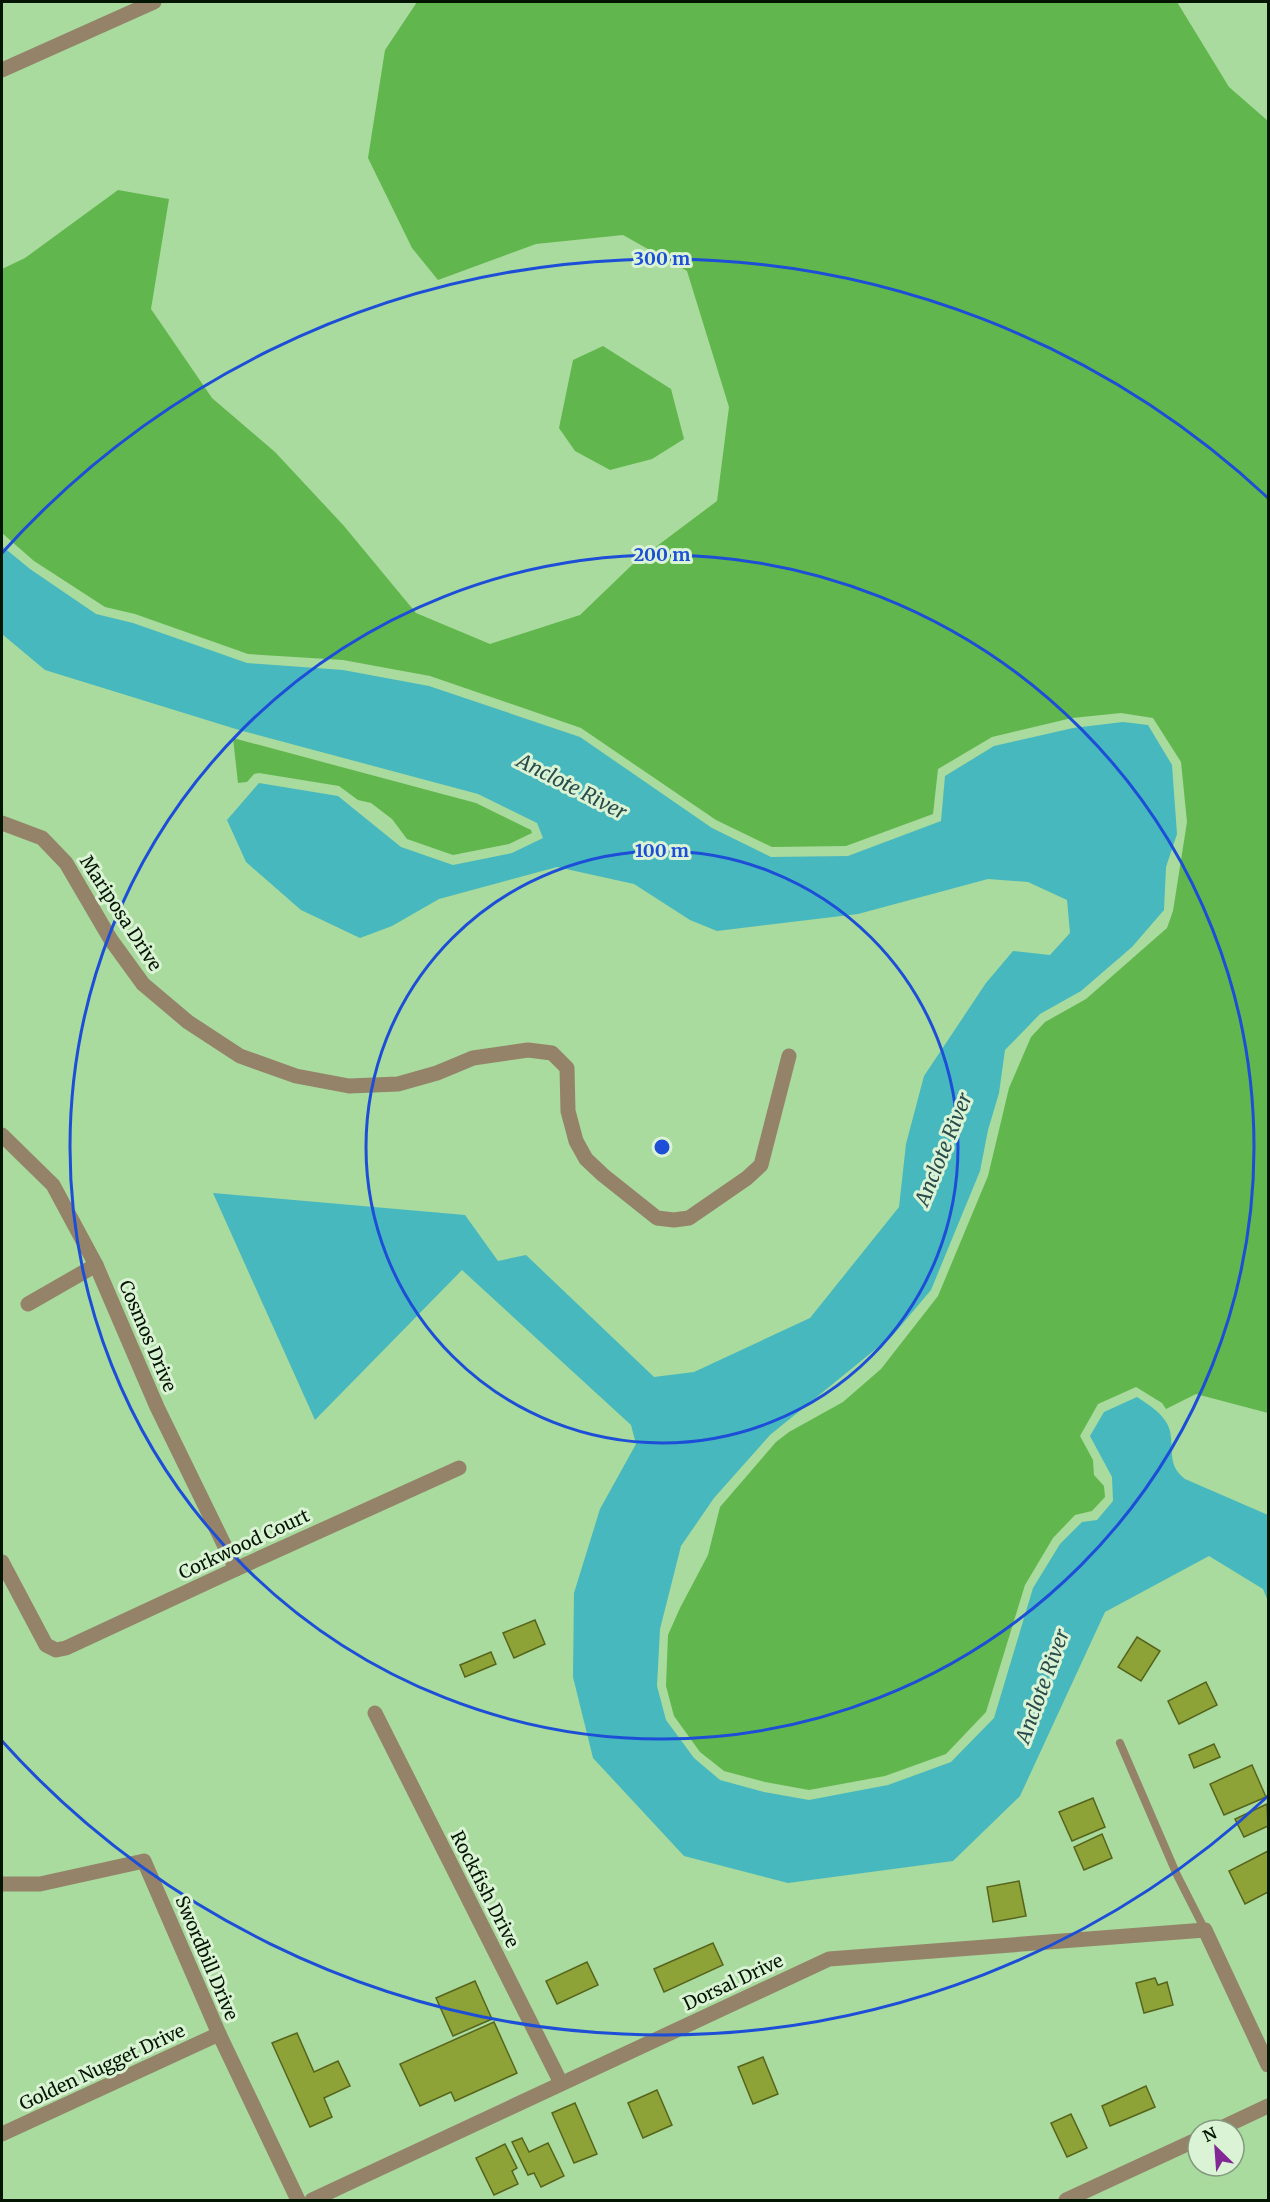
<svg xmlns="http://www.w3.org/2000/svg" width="1270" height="2202" viewBox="0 0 1270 2202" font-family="Merriweather,serif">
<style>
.green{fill:#61b74d}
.water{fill:#47b8be}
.building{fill:#8ea337;stroke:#56641c;stroke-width:1.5}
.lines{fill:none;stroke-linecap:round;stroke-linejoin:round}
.lane{stroke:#948369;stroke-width:8}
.street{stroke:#948369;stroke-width:15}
.ring{fill:none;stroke:#1d4ed8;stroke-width:3}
.labels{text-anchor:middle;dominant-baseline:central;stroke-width:6;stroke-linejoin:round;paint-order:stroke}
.street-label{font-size:18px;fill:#041502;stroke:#daf3d4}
.water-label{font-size:20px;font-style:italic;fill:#294b4c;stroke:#daf3d4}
.centre{fill:#1d4ed8;stroke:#daf3d4;stroke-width:3}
.ring-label{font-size:18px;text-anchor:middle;font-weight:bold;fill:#1d4ed8;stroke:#daf3d4;stroke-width:6;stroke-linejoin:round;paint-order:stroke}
</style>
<rect width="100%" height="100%" fill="#a9da9e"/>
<g class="green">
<polygon points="417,2 1177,2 1229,87 1268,121 1268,1413 1196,1394 1166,1409 1162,1403 1136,1387 1098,1404 1080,1436 1093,1460 1094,1475 1104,1486 1105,1497 1092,1511 1075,1515 1053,1538 1025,1585 986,1712 946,1754 885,1776 809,1790 765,1782 724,1771 700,1752 674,1716 666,1686 668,1635 680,1608 708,1555 720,1507 776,1442 789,1432 843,1402 881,1369 938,1296 988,1176 1009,1088 1031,1037 1045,1022 1086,999 1167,928 1173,911 1187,822 1181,762 1153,718 1121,713 1072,718 992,737 938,769 933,814 846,846 772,847 716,820 581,728 430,676 343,660 248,654 135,614 105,607 34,561 2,533 2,269 25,258 118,190 169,199 151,309 212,398 275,452 344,526 416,613 490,644 580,615 633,564 717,501 729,407 687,271 623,235 536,244 438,280 412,248 368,158 385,50"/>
<polygon points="603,346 671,389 684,439 652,459 610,470 575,451 559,428 573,360"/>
<polygon points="233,738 476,803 531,830 532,833 509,844 453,855 407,839 392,819 371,803 358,800 339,786 259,773 254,774 247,782 238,783"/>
</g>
<path class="water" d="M 2,546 L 30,569 L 96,614 L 133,623 L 247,663 L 343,670 L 429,686 L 580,737 L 712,828 L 771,857 L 848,856 L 941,821 L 945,776 L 994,746 L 1073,728 L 1123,722 L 1148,725 L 1172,765 L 1177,834 L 1166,867 L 1164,910 L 1132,947 L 1081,991 L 1040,1014 L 1005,1050 L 999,1093 L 988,1130 L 980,1171 L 931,1290 L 893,1335 L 770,1435 L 714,1498 L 681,1546 L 660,1629 L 657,1686 L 666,1720 L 694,1758 L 720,1780 L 764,1792 L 809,1800 L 888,1785 L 951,1762 L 994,1718 L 1033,1588 L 1060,1544 L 1082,1522 L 1097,1520 L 1113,1501 L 1112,1477 L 1090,1436 L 1104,1412 L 1137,1397 C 1149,1405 1166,1415 1170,1431 C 1174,1451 1167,1465 1185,1479 L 1268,1515 L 1268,1601 L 1263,1589 L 1209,1556 L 1105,1612 L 1020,1796 L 953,1861 L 788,1883 L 684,1856 L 593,1758 L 573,1677 L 574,1593 L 600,1509 L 636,1444 L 631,1425 L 462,1270 L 315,1420 L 213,1193 L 465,1215 L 498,1261 L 526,1255 L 654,1377 L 694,1372 L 810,1318 L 899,1207 L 906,1144 L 924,1076 L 986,983 L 1013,951 L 1050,955 L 1070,933 L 1067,900 L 1028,882 L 988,879 L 858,914 L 717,931 L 690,920 L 634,884 L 557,867 L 439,899 L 392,926 L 360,938 L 301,910 L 246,862 L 227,820 L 259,783 L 338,796 L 401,847 L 453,865 L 512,853 L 543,838 L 537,823 L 478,794 L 239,730 L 45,670 L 2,634 Z"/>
<g class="building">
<polygon points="535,1620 545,1644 514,1658 503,1633"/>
<polygon points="1137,1637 1160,1651 1141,1681 1118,1667"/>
<polygon points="491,1652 496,1664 465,1677 460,1665"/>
<polygon points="1206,1682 1217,1705 1179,1724 1168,1701"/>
<polygon points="1214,1744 1220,1757 1194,1768 1189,1755"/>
<polygon points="1252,1765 1266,1797 1224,1815 1210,1784"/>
<polygon points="1093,1798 1105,1827 1072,1841 1059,1812"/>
<polygon points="1267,1804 1268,1826 1244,1837 1235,1819"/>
<polygon points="1102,1834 1112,1858 1084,1870 1074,1847"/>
<polygon points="1268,1851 1268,1892 1245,1904 1229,1871"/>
<polygon points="1019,1881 1026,1916 993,1922 987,1887"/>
<polygon points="713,1943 723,1965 664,1992 654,1969"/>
<polygon points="587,1962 598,1985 557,2004 546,1981"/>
<polygon points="1155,1978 1158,1985 1167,1982 1173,2005 1144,2013 1136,1983"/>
<polygon points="475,1981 492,2019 453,2036 436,1998"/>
<polygon points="494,2022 517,2073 455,2101 451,2092 420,2106 400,2064"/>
<polygon points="297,2033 314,2072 338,2061 350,2086 324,2098 332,2117 310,2127 272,2043"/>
<polygon points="763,2057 778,2094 753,2104 738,2067"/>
<polygon points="1146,2086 1155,2107 1110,2126 1102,2106"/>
<polygon points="657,2090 672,2125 643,2138 628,2103"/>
<polygon points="575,2103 597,2154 574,2163 552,2113"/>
<polygon points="1071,2114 1087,2148 1067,2157 1051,2123"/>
<polygon points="522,2138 529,2152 548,2143 564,2176 541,2187 534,2173 528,2175 512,2142"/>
<polygon points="505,2144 517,2168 512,2171 518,2184 494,2195 476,2158"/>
</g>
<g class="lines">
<polyline class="lane" points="1120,1743 1177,1875 1205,1930"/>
<g class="street">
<polyline points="2,70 154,2"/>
<polyline points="2,823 42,838 66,863 111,940 143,984 188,1022 240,1056 296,1076 349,1086 398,1084 437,1073 473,1058 528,1050 552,1053 567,1068 568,1111 576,1141 586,1159 603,1175 657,1218 674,1220 689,1218 747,1178 761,1165 789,1056"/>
<polyline points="2,1135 53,1185 96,1265 157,1407 236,1569"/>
<polyline points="28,1304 96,1265"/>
<polyline points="2,1562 46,1645 56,1650 66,1648 236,1569 459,1468"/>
<polyline points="375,1713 561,2083"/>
<polyline points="2,1884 40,1884 144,1861 219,2034 298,2200"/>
<polyline points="1217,2130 1268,2106"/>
<polyline points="2,2134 219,2034"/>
<polyline points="312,2200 829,1959 1205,1930 1268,2065"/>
<polyline points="1066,2200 1198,2139"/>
</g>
</g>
<g class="ring">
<circle cx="662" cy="1147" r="296"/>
<circle cx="662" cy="1147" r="592"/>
<path d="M1268 1796A888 888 0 0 1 2 1741M2 553A888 888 0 0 1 1268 498"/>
</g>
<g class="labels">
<g class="street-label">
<text transform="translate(121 913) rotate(57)">Mariposa Drive</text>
<text transform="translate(148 1336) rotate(67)">Cosmos Drive</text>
<text transform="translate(244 1544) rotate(-25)">Corkwood Court</text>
<text transform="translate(485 1889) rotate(63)">Rockfish Drive</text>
<text transform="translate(207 1958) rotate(67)">Swordbill Drive</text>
<text transform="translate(733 1982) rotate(-25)">Dorsal Drive</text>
<text transform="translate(102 2067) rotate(-25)">Golden Nugget Drive</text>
</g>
<g class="water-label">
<text transform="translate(572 786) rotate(27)">Anclote River</text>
<text transform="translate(943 1149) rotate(-68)">Anclote River</text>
<text transform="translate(1042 1686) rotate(-70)">Anclote River</text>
</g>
</g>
<circle cx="662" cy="1147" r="9" class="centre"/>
<g class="ring-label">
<text x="662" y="265">300 m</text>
<text x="662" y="561">200 m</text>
<text x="662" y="857">100 m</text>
</g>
<rect width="1270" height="2202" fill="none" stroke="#041502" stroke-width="6"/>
<g transform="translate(1216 2148) rotate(335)"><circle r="28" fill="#daf3d4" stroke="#849a80" stroke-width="1.5"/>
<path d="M0-4.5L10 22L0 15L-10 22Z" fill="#822996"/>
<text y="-9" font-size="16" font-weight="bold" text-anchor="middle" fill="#041502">N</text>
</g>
</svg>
